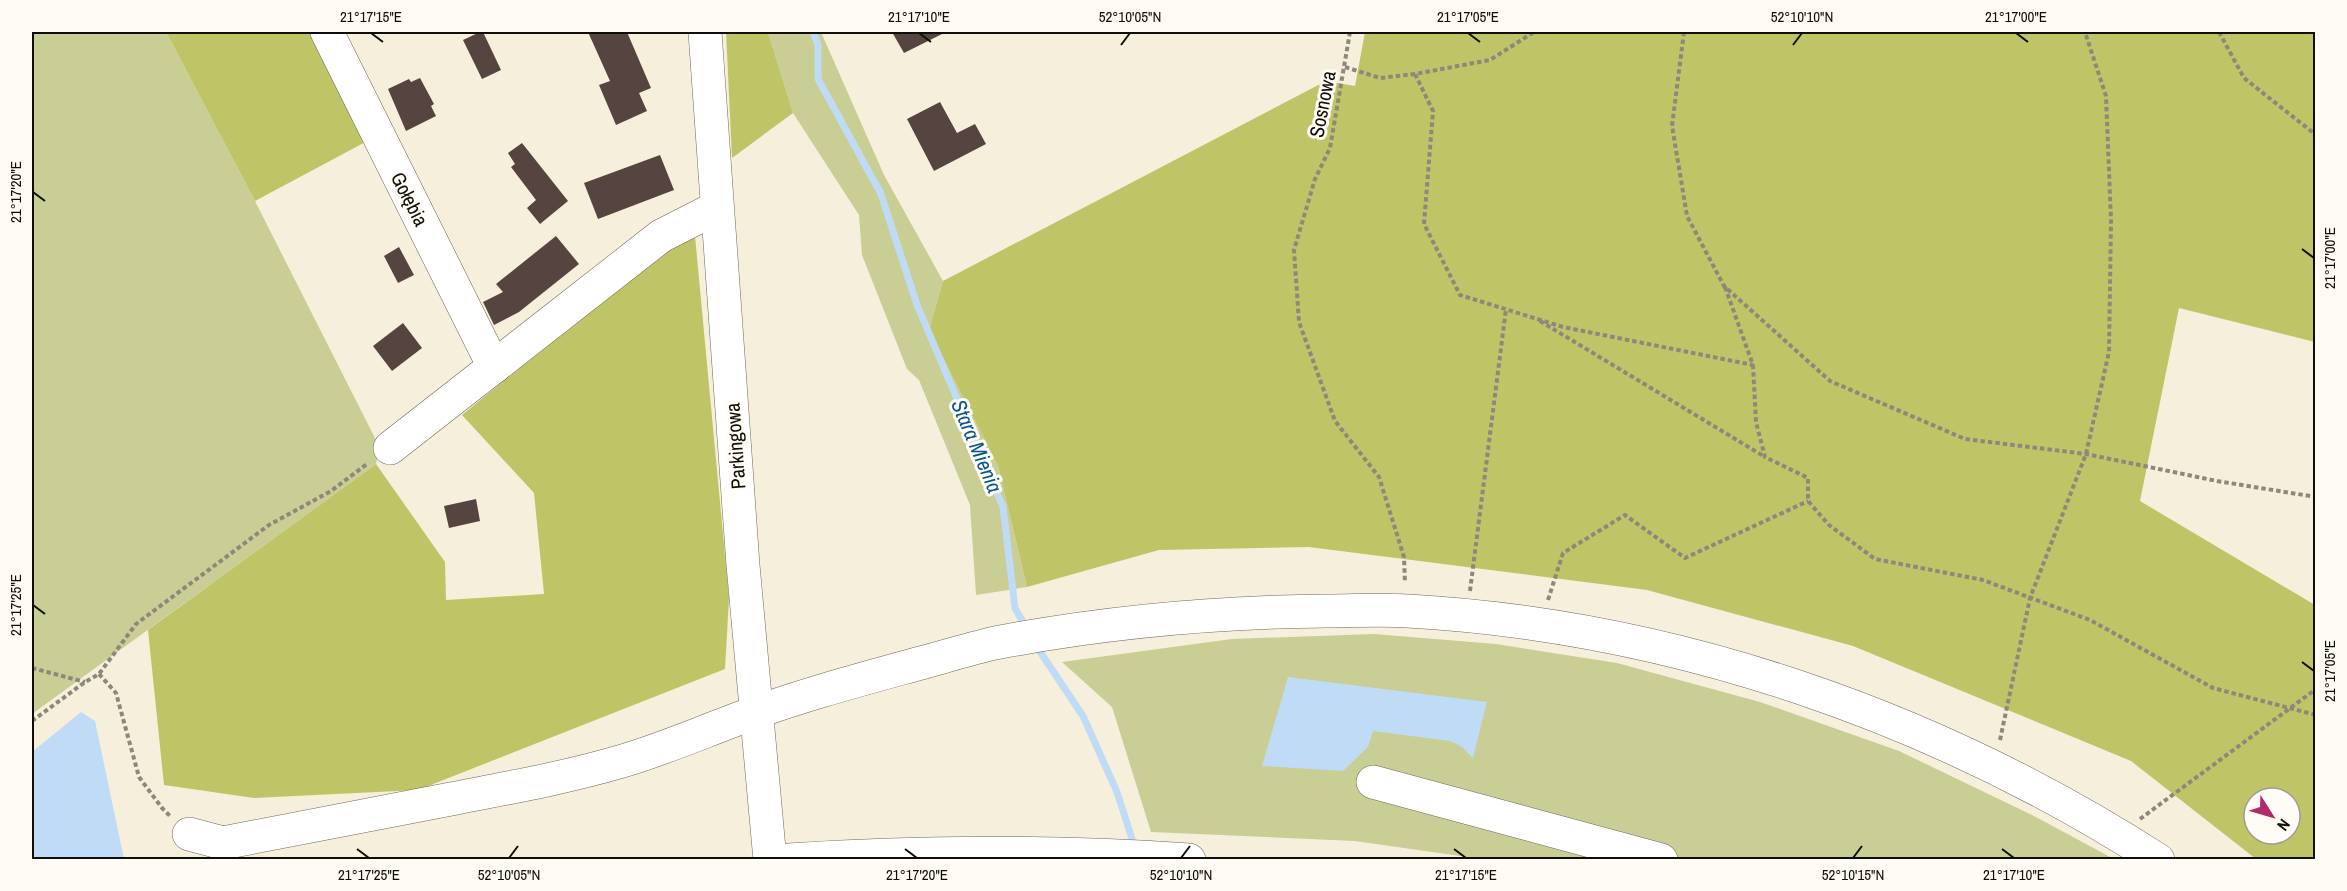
<svg xmlns="http://www.w3.org/2000/svg" width="2347" height="891" viewBox="0 0 2347 891" font-family="'Archivo Narrow',sans-serif">
<style>
.green{fill:#c9ce94}
.forest{fill:#bfc566;fill-rule:evenodd}
.water{fill:#c0dbf6}
.lines{fill:none;stroke-linecap:round;stroke-linejoin:round}
.stream{stroke:#c0dbf6;stroke-width:7}
.building{fill:#55443f}
.minor-casing{stroke:#6f6858;stroke-width:34}
.highway-casing{stroke:#6f6858;stroke-width:34}
.path{stroke:#8d887b;stroke-width:4;stroke-dasharray:4.5 3;stroke-linecap:butt}
.minor{stroke:#fff;stroke-width:33}
.highway{stroke:#fff;stroke-width:33}
.ticks{fill:none;stroke:#100e08;stroke-width:2}
.labels{text-anchor:middle;dominant-baseline:central;stroke-width:6;stroke-linejoin:round;paint-order:stroke}
.street-label{font-size:20px;fill:#100e08;stroke:#fffcf5}
.water-label{font-size:21px;font-style:italic;fill:#055591;stroke:#fffcf5}
.neatline{fill:none;stroke:#100e08;stroke-width:2}
.ticks-label{font-size:15px;text-anchor:middle;fill:#100e08}
</style>
<rect width="100%" height="100%" fill="#f6efdc"/>
<g class="green">
<polygon points="32,32 166,32 255,201 379,446 376,464 32,714"/>
<polygon points="768,32 821,32 884,175 943,281 929,330 998,466 1027,587 976,595 970,505 919,380 907,369 862,255 859,215 793,113"/>
<polygon points="1374,634 1496,644 1617,663 1760,702 1899,751 2034,816 2114,859 1488,860 1355,841 1151,832 1112,707 1062,662 1232,639"/>
</g>
<g class="forest">
<polygon points="166,32 317,32 371,139 255,201"/>
<polygon points="726,32 768,32 793,113 732,158"/>
<path d="M 1365,32 L 2315,32 L 2315,342 L 2179,308 L 2140,501 L 2315,605 L 2315,859 L 2256,859 L 2131,761 L 1853,646 L 1647,590 L 1309,547 L 1159,550 L 1027,587 L 998,466 L 929,330 L 943,281 L 1326,81 L 1355,86 ZM 2254,798 L 2290,798 L 2290,834 L 2254,834 Z"/>
<polygon points="695,236 729,598 725,669 418,790 254,798 164,785 148,630 376,464 445,562 446,600 544,594 534,493 462,415 665,248"/>
</g>
<g class="water">
<polygon points="1288,677 1487,702 1473,758 1462,747 1450,741 1373,731 1368,747 1343,771 1262,766"/>
<polygon points="81,712 95,721 124,859 32,859 32,752"/>
</g>
<g class="lines">
<g class="stream">
<polyline points="813,32 818,45 818,79 881,194 917,305 1003,507 1015,608 1027,629"/>
<polyline points="1035,644 1083,716 1117,792 1135,848"/>
</g>
</g>
<g class="building">
<polygon points="480,32 483,32 501,70 482,79 463,40"/>
<polygon points="588,32 627,32 651,88 639,93 647,111 616,125 599,85 610,81"/>
<polygon points="892,32 946,32 904,53"/>
<polygon points="420,78 434,104 431,106 436,116 406,131 388,89 409,79 411,82"/>
<polygon points="940,102 957,133 975,124 986,144 934,171 907,119"/>
<polygon points="522,143 568,201 540,224 527,208 536,200 511,167 515,164 508,153"/>
<polygon points="660,155 674,190 598,219 584,183"/>
<polygon points="556,236 579,264 519,312 494,325 483,302 503,292 496,284"/>
<polygon points="399,247 414,275 398,283 384,256"/>
<polygon points="403,323 422,348 392,371 373,346"/>
<polygon points="476,499 480,521 449,528 444,506"/>
</g>
<g class="lines">
<g class="minor-casing">
<g id="minor">
<polyline points="327,32 494,367"/>
<polyline points="705,32 743,565 770,860"/>
<polyline points="390,448 661,236 716,208"/>
<polyline points="1373,782 1661,860"/>
<path d="M 189,834 L 223,843 C 299,828 375,813 451,799 C 507,788 564,778 619,762 C 661,750 702,732 743,717 C 799,696 859,680 917,664 C 943,657 969,649 995,643 C 1105,622 1216,612 1327,611 C 1354,611 1381,609 1408,611 C 1674,626 1934,716 2158,860"/>
</g>
</g>
<g class="highway-casing">
<path id="highway" d="M 789,860 C 922,851 1056,851 1189,860"/>
</g>
<g class="path">
<polyline points="1350,32 1330,148 1315,179 1294,250 1299,322 1335,421 1379,477 1404,557 1405,583"/>
<polyline points="1684,32 1672,126 1687,216 1724,286 1830,381 1965,439 2086,454 2217,481 2316,497"/>
<polyline points="2219,32 2244,78 2316,135"/>
<polyline points="1345,67 1380,78 1415,74 1490,60 1534,32"/>
<polyline points="1415,74 1433,111 1424,224 1460,295 1563,327 1753,365"/>
<polyline points="1725,287 1753,365 1756,422 1765,457 1808,478 1808,501 1829,525 1875,559 1983,580 2090,620 2213,688 2316,715"/>
<polyline points="1540,321 1765,457"/>
<polyline points="1470,591 1506,309"/>
<polyline points="1548,600 1563,553 1625,515 1685,558 1808,501"/>
<polyline points="32,668 85,682"/>
<polyline points="99,674 116,693 139,777 162,808 171,817"/>
<polyline points="32,721 85,682 99,674 136,624 269,525 331,491 367,464"/>
<polyline points="2000,740 2030,598 2086,454 2109,352 2111,220 2106,96 2085,32"/>
<polyline points="2140,819 2316,689"/>
</g>
<use href="#minor" class="minor"/>
<use href="#highway" class="highway"/>
</g>
<path class="ticks" d="M 371,33 L 383,42M 919,33 L 931,42M 1468,33 L 1480,42M 2016,33 L 2028,42M 1121,45 L 1130,33M 1793,45 L 1802,33M 33,192 L 45,201M 2302,249 L 2314,258M 33,605 L 45,614M 2302,662 L 2314,671M 357,849 L 369,858M 905,849 L 917,858M 1454,849 L 1466,858M 2002,849 L 2014,858M 509,858 L 518,846M 1181,858 L 1190,846M 1853,858 L 1862,846"/>
<g class="labels">
<g class="street-label">
<text transform="translate(1322 104) rotate(-79)">Sosnowa</text>
<text transform="translate(410 199) rotate(63)">Gołębia</text>
<text transform="translate(735 446) rotate(-94)">Parkingowa</text>
</g>
<g class="water-label">
<text transform="translate(977 446) rotate(67)">Stara Mienia</text>
</g>
</g>
<rect width="2347" height="891" fill="none" stroke="#fffcf5" stroke-width="66"/>
<g transform="translate(2272 816) rotate(127)"><circle r="28" fill="#fffcf5" stroke="#9f9d96" stroke-width="1.5"/>
<path d="M0-4.5L10 22L0 15L-10 22Z" fill="#b32a6b"/>
<text y="-9" font-size="16" font-weight="bold" text-anchor="middle" fill="#100e08">N</text>
</g>
<rect x="33" y="33" width="2281" height="825" class="neatline"/>
<g class="ticks-label">
<text x="371" y="22">21°17'15"E</text>
<text x="919" y="22">21°17'10"E</text>
<text x="1130" y="22">52°10'05"N</text>
<text x="1468" y="22">21°17'05"E</text>
<text x="1802" y="22">52°10'10"N</text>
<text x="2016" y="22">21°17'00"E</text>
<text transform="translate(16 192) rotate(-90)" y="5">21°17'20"E</text>
<text transform="translate(2330 258) rotate(-90)" y="5">21°17'00"E</text>
<text transform="translate(16 605) rotate(-90)" y="5">21°17'25"E</text>
<text transform="translate(2330 671) rotate(-90)" y="5">21°17'05"E</text>
<text x="369" y="880">21°17'25"E</text>
<text x="509" y="880">52°10'05"N</text>
<text x="917" y="880">21°17'20"E</text>
<text x="1181" y="880">52°10'10"N</text>
<text x="1466" y="880">21°17'15"E</text>
<text x="1853" y="880">52°10'15"N</text>
<text x="2014" y="880">21°17'10"E</text>
</g>
</svg>
